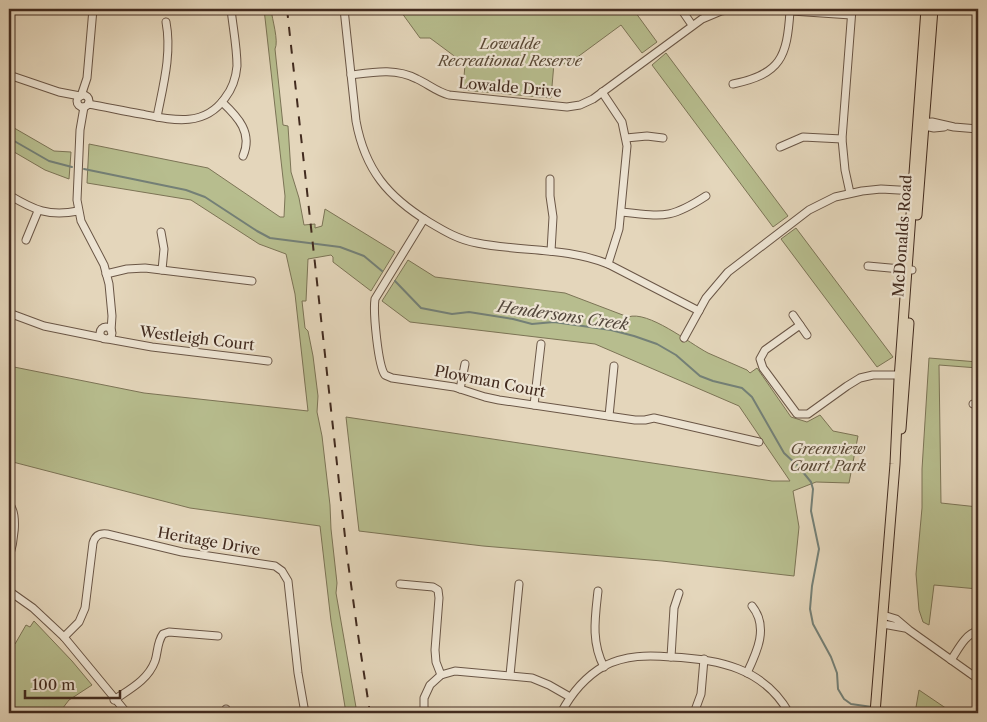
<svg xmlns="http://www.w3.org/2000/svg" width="987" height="722" viewBox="0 0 987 722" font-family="'Libre Caslon Text',serif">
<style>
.green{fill:#b7bd8e;stroke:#7c7456}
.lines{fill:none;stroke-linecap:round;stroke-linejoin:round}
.stream{stroke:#748077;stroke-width:2}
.minor-casing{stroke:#6a5646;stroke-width:9}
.major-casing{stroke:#422b1f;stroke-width:11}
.minor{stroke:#ede4d3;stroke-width:7}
.major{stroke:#e4d6bb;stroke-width:9}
.rail{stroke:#422b1f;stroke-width:2;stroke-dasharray:9 9;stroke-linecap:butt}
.labels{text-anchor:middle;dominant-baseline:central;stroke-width:4.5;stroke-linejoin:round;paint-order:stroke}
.park-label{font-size:15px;font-style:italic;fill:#594835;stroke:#ede4d3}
.street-label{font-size:15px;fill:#422b1f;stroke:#ede4d3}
.water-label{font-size:16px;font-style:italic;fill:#53473c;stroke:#ede4d3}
</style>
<rect width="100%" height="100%" fill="#e4d6bb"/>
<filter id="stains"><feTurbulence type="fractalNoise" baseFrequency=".004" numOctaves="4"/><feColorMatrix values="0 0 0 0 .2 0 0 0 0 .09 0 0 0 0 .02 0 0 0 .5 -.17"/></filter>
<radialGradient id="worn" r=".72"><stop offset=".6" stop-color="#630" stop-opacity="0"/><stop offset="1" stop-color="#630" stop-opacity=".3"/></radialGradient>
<g class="green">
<path d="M 264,9 L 271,9 C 272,19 279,41 275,49 L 283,125 L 288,126 L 291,172 L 299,198 L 304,225 L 315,224 L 315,228 L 322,226 L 325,209 L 395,252 L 371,291 L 333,262 L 333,257 L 331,255 L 308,259 L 306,301 L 302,301 L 305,328 L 308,331 L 313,356 L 318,396 L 317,412 L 322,436 L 330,505 L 331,529 L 337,583 L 336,593 L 357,713 L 346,713 L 331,621 L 320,526 L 190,508 L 9,461 L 9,366 L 144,393 L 308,411 L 295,294 L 286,254 L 259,244 L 191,200 L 87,183 L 89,144 L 208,168 L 280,217 L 284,217 L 285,196 Z"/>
<polygon points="399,9 633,9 657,42 642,53 621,25 568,64 554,63 551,98 463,90 465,64 430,38 420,38"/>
<polygon points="666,53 788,216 773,227 652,65"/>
<polygon points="9,125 54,151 71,152 69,179 45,170 9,149"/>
<polygon points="796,228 893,357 877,367 781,239"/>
<path d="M 408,260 L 435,277 L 565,293 L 628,317 C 648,310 689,343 708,353 C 721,359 734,364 747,370 L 750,373 L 757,368 L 791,417 L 807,422 L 820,415 L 833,431 L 858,436 L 849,483 L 816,482 L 793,491 L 799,527 L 794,576 L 662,561 L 483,546 L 359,531 L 346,417 L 772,481 L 790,481 L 739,406 L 595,344 L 410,322 L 382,301 Z"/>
<polygon points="929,358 978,362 978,368 939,365 941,503 978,507 978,589 934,585 929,625 923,622 919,610 916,574 922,508 922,469"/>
<polygon points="34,621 72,661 92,685 69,700 59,713 9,713 9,641 15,644 26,625 30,627"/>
<polygon points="919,690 953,713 915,713"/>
</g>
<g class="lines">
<g class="stream">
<polyline points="9,138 49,161 72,167"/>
<polyline points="84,169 186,190 205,197 257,231 270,238 340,247 364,256 382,271"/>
<polyline points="395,281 421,308 452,314 469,312 513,319 532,324 554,322 611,330 634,336 657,344 676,355 700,376 713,381 742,388 752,397 784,453 798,466 811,482 813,489 811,511 819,549 812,586 810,609 813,624 831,657 837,673 838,689 844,699 851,704 872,707"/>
<polyline points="879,708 903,713"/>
</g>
<g class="minor-casing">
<g id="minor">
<path d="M 344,9 L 356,121 C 365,170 388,197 429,222 C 444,231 459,240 477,243 C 521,252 566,247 608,264 L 699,311"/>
<polyline points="681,9 692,25"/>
<polyline points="762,9 851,15"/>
<polyline points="9,75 59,92 80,96"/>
<path d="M 351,75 C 374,72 396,68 417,79 C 428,84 437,92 449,95 L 567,107 L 580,105 L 593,99 L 702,19 L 721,11 L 734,9"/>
<path d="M 733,84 C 781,74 787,57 790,11"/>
<polyline points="602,92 622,122 627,146 619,229 608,264"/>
<circle cx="83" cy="101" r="6"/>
<polyline points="81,96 87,78 93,9"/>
<path d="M 222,102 C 238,117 253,133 243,156"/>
<path d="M 88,104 C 106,107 123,111 141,114 C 172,120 204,128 225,98 C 232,89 236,78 237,66 C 237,47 233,28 231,9"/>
<polyline points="84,107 80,130 77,200 81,221 104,265 109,284 112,316 111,331"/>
<path d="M 157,117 C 163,86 172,54 166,22"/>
<polyline points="919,123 932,122 954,127 978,129"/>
<polyline points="920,125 934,128 944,127"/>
<polyline points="626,138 647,136 663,138"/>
<polyline points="780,147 803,137 842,139"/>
<polyline points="550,179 550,196 553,217 551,251"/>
<polyline points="850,193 845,170 842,139 852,9"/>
<path d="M 9,195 C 34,210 49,217 78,211"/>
<path d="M 621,212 C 663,216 669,220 706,196"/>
<path d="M 424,219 L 375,299 C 373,312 378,366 385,375 L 392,378 L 454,387 L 485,397 L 499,400 L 635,420 L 645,420 L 654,418 L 759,442"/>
<polyline points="161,232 164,249 162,270"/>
<polyline points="26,240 38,211"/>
<polyline points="868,266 912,270"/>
<polyline points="106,274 127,269 145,268 252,281"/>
<polyline points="9,313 44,326 103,338"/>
<polyline points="793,315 807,335"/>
<polyline points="800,325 765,350 760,359 763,368 797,414 808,414 847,386 860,378 873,375 899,375 903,376"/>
<circle cx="106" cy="333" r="6"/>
<polyline points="684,338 706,298 728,272 809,210 835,197 862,191 881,189 916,191"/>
<polyline points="108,339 152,347 268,361"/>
<polyline points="460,389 465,364"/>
<polyline points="973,404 978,405"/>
<polyline points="534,405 541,344"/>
<polyline points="609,416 614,366"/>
<path d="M 9,504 C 19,514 13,545 9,558"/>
<polyline points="400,584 433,587 438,590 439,598 435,650 436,662 441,675"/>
<polyline points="9,591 33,608 64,637 126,712"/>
<path d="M 598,591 C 595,618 591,642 604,667"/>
<polyline points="883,615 896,619 909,630 978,679"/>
<polyline points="883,624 905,628"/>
<path d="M 64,637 L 79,622 L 85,608 L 93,543 C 95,536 99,533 107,534 L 182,552 L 275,566 L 282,571 L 288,581 L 298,673 L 305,713"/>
<polyline points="671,657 674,608 679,593"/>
<path d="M 951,660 C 958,650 965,634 978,631"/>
<path d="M 747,673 C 757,652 769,627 752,606"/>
<polyline points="510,675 519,584"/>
<path d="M 114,700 C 130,689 148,680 155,661 C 158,652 157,642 163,634 L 169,632 L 218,636"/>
<polyline points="226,709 226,713"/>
<polyline points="424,713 424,698 430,685 441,675 455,671 532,678 549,685 570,697"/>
<path d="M 561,713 C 571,694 585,677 604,666 C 626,655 648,655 671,657 C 718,659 764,668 789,713"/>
<polyline points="694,713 701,694 704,659"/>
</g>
</g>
<g class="major-casing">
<g id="major">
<polyline points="917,215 933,9"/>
<polyline points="901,429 909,323"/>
<polyline points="875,713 895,464 899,379 926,9"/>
</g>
</g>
<use href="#minor" class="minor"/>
<use href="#major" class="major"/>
<polyline class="rail" points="287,9 347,555 357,628 370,713"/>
</g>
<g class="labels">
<g class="park-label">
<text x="510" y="43">Lowalde<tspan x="510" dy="17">Recreational Reserve</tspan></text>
<text x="828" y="448">Greenview<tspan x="828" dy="17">Court Park</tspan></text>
</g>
<g class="street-label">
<text transform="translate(510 87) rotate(5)">Lowalde Drive</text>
<text transform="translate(902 236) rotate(-86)">McDonalds Road</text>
<text transform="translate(197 338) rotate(7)">Westleigh Court</text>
<text transform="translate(490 381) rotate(11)">Plowman Court</text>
<text transform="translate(209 541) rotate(10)">Heritage Drive</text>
</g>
<g class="water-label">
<text transform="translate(563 315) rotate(8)">Hendersons Creek</text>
</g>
</g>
<rect width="987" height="722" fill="none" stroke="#e4d6bb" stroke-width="30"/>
<rect x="10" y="10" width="967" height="702" fill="none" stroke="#422b1f" stroke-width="2.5"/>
<rect x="15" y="15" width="957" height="692" fill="none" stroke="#422b1f"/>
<path d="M25 690v8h95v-8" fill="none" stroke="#422b1f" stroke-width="2.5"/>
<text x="32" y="690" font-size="15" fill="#422b1f" stroke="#ede4d3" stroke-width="4" paint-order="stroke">100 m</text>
<rect width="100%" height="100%" filter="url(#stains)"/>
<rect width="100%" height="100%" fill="url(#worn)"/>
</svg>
